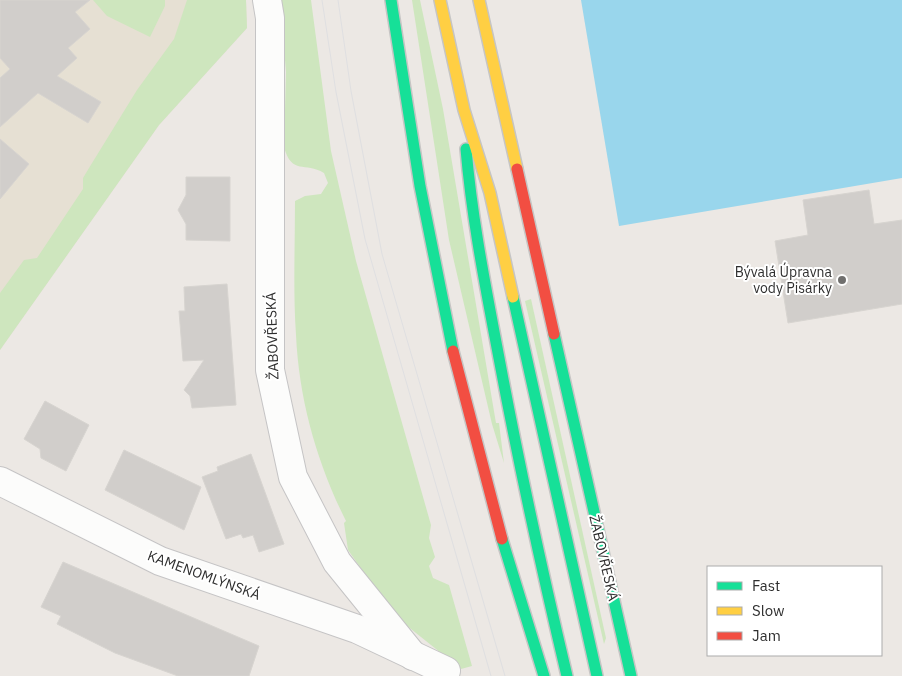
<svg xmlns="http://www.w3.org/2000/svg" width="902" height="676" viewBox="0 0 902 676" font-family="'IBM Plex Sans',sans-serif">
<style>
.education{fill:#e6e0d3}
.green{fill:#cee6be}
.water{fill:#99d6ec}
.building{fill:#d1cecb;stroke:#d7d4d0}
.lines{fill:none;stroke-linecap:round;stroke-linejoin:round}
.street-casing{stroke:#c5c4c5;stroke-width:30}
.fast-casing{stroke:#c6c5c4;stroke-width:14}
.slow-casing{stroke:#c6c5c4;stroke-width:14}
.jam-casing{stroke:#c6c5c4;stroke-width:14}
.street{stroke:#fcfcfb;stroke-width:28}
.fast{stroke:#16e098;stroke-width:11}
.slow{stroke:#ffcf43;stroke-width:11}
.jam{stroke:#f24e42;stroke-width:11}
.tram{stroke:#dfdfe1;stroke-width:1}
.poi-dot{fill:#706f6e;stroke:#fff;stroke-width:2}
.labels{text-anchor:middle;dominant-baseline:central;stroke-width:4;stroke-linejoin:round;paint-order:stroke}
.poi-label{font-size:14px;fill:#2e2e2e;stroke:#fff;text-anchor:end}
.street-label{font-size:14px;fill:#2e2e2e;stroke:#fff}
</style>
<rect width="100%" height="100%" fill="#ece8e4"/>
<polygon class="education" points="0,0 246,0 247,28 159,125 0,350"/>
<g class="green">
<polygon points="93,0 165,0 165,6 150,37 107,16"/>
<polygon points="187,0 246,0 247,28 159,125 0,350 0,293 24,260 37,258 83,189 83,178 89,168 137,90 174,39"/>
<path d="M 280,0 L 311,0 L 331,151 L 356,261 L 431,525 L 429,538 L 435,557 L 429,566 L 433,578 L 449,585 L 472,666 L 461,669 L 406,625 L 382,598 L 348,550 L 344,523 L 346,521 C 317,463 299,400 296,335 C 293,291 295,246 295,201 L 305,196 L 321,194 L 328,183 L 324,173 C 305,161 292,176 284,147 L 286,72 Z"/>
<polygon points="412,0 420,0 443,109 496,423 499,423 504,463 492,424 449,240"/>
<polygon points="531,299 606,638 604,644 525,301"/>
</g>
<polygon class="water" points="581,0 902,0 902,178 619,226"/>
<g class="building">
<polygon points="0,0 90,0 75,12 90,29 68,48 77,58 57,76 101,102 88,123 38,93 0,127 0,78 10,69 0,58"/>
<polygon points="0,139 29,164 0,199"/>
<polygon points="186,177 230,177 230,241 186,240 186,224 178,210 186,195"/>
<polygon points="869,190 874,224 902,220 902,304 788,323 775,241 808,235 803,200"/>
<polygon points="227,284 236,405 192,408 190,396 184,390 204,360 183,361 179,311 185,311 184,287"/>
<polygon points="45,401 89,425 66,471 41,458 40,449 24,439"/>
<polygon points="124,450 201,487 184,530 105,490"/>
<polygon points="251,454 284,544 259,552 253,535 243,538 241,534 226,539 202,477 218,471 217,467"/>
<polygon points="63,562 259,646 249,676 178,676 115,653 57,624 61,616 41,607"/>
</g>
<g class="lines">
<g class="street-casing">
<g id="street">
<polyline points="267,0 270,18 270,370 293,477 337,562 413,656"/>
<polyline points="0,481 160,561 357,629 446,671"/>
</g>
</g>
<g class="fast-casing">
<g id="fast">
<polyline points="391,0 420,186 453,351"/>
<path d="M 466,149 C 472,220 486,289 499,358 C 519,465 542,571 567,676"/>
<polyline points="513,297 597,676"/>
<polyline points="554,334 631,676"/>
<polyline points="502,539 544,676"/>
</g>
</g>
<g class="slow-casing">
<g id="slow">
<polyline points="440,0 464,110 490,193 513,297"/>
<polyline points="479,0 517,169"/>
</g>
</g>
<g class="jam-casing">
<g id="jam">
<polyline points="517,169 554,334"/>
<polyline points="453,351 502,539"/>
</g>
</g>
<use href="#street" class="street"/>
<use href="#fast" class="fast"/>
<use href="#slow" class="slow"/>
<use href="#jam" class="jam"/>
<g class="tram">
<polyline points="322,0 336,92 365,239 491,676"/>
<polyline points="338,0 351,91 382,254 505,676"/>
</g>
</g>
<circle class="poi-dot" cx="842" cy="280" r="5"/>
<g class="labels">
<g class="poi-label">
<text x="832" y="272">Bývalá Úpravna<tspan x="832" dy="16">vody Pisárky</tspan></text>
</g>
<g class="street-label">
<text transform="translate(272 336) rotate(-92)">ŽABOVŘESKÁ</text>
<text transform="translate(604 558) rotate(77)">ŽABOVŘESKÁ</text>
<text transform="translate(204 575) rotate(20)">KAMENOMLÝNSKÁ</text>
</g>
</g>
<rect x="707" y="566" width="175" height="90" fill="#ffffff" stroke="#ababab"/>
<rect x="717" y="582" width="25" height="8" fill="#16e098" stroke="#ababab"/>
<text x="752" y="591" font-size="15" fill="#2e2e2e">Fast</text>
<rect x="717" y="607" width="25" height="8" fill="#ffcf43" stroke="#ababab"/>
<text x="752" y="616" font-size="15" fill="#2e2e2e">Slow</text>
<rect x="717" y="632" width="25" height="8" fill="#f24e42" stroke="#ababab"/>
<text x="752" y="641" font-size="15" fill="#2e2e2e">Jam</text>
</svg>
